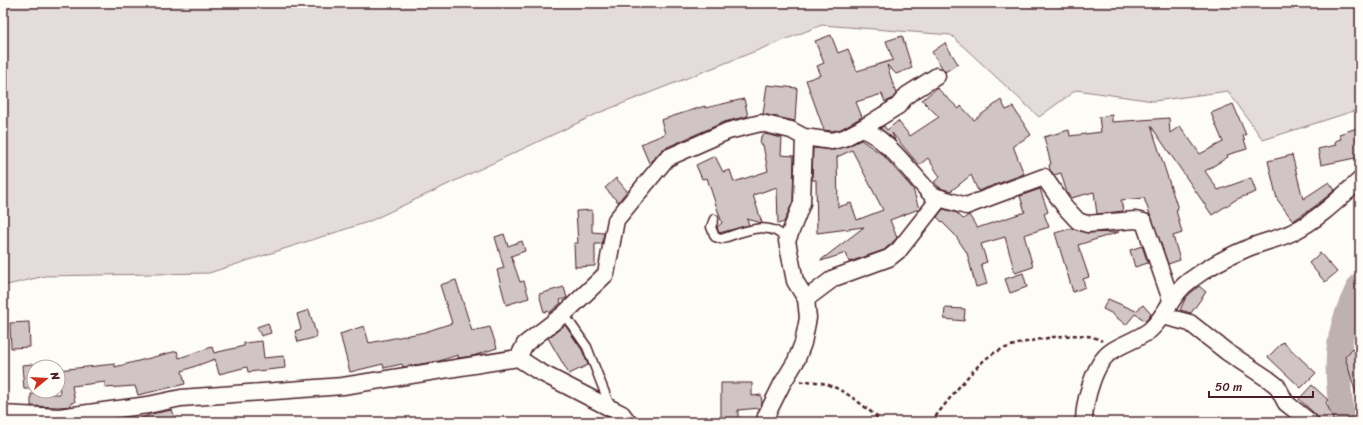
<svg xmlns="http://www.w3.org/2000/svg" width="1363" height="425" viewBox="0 0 1363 425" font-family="Sriracha,sans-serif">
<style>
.green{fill:#e3dcda;stroke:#967e82}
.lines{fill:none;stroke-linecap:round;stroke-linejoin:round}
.river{stroke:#c0b1b1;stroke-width:25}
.building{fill:#d0c5c4;stroke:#4a1f2b;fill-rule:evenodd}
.lane-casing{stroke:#4a1f2b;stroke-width:11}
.street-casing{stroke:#4a1f2b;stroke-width:19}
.path{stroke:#4a1f2b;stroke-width:2.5;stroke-dasharray:4 3;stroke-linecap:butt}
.lane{stroke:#fdfcf7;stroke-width:8}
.street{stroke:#fdfcf7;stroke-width:16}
</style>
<rect width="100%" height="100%" fill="#fdfcf7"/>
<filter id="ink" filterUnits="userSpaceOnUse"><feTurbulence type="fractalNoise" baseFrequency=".025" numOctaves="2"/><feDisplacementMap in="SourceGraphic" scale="8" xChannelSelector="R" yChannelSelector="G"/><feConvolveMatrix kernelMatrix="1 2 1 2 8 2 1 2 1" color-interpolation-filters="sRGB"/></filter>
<g filter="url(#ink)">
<polygon class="green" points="3,3 1360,3 1360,109 1263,140 1228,91 1154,101 1076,90 1039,117 951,35 822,25 601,112 368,222 209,273 45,276 3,286"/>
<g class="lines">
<path class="river" d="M 1343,422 C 1335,369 1334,334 1360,285"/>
</g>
<g class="building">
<polygon points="831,35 838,53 848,49 857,71 893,60 886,41 902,36 912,68 896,74 887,65 896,94 892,99 885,102 882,94 856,102 862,117 841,129 832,131 824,130 806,80 821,75 817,66 824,63 815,41"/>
<polygon points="945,43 958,64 945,72 932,52"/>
<polygon points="767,85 797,88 795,121 763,114"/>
<polygon points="937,88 959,109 961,106 974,120 1001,100 1006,110 1013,107 1031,135 1013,146 1024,174 978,191 971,175 951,191 943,189 939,187 934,182 940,177 928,158 919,165 892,133 895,140 880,128 884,126 887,130 898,121 910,136 939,117 922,100"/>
<polygon points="744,99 748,116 724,122 663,149 649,163 641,144 665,134 661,120 705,106 705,108"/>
<polygon points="1233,104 1246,135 1243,136 1247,149 1227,155 1228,157 1205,171 1218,190 1251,178 1256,192 1237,199 1212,215 1151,126 1178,209 1176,210 1182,233 1173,236 1180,260 1168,264 1144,198 1121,200 1123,211 1097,214 1094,192 1071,198 1067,193 1061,173 1054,175 1050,170 1049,165 1051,164 1044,137 1069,130 1070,136 1101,132 1099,117 1112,115 1112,122 1169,118 1170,133 1180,126 1200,154 1223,142 1211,113"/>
<polygon points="1360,127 1360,157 1321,165 1318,149 1336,145 1335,141 1341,139 1339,134"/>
<polygon points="765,134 782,138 781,155 794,156 793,201 784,222 778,224 777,187 753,195 762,223 747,219 749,225 719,233 717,227 722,223 707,178 702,179 696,165 715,156 723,172 730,170 734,182 768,171 763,145 760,145 761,136"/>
<path d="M 861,140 L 883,155 L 913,189 L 919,209 L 890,220 L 897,238 L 884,250 L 849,262 L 846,253 L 821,261 L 821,260 L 864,227 L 817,233 L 816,180 L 812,180 L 813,148 L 834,150 L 848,146 ZM 852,150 L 883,210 L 857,220 L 851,203 L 838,207 L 837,157 Z"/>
<polygon points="1292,155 1303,199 1329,182 1335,190 1314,207 1293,221 1277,199 1268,161"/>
<polygon points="616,178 627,191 618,202 605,188"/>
<polygon points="1040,189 1048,212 1044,214 1049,227 1024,235 1033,267 1015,273 1005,237 981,244 987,262 981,264 987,284 976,287 967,253 955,235 937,217 943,209 957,213 963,219 969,215 977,228 1025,212 1020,196"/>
<polygon points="592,210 592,232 604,233 602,244 595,244 595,266 575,267 574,243 578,243 576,211"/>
<polygon points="1072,228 1087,233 1119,232 1078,245 1089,277 1083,279 1085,287 1073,292 1055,233"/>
<polygon points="504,234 508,246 522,241 525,251 511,256 520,282 524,281 529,298 506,305 497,270 504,268 495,237"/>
<polygon points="1142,246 1148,263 1135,267 1130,250"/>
<polygon points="1320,253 1337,272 1325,282 1309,263"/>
<polygon points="1023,273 1027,287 1010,293 1005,279"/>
<polygon points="456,280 472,331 490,327 497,348 473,356 458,358 458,355 439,361 403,367 402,364 384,368 383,364 350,372 340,334 364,326 369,343 425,332 452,323 440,285"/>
<polygon points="1199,286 1206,292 1191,313 1180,310 1186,297"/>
<polygon points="564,287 567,298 560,300 561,303 549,313 548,311 544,312 539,294"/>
<polygon points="1108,299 1136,311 1143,305 1151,314 1146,321 1135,314 1126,325 1111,313 1103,309"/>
<polygon points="945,308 965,309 964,321 944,319"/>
<polygon points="309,310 317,337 298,342 295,331 301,329 297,314"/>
<polygon points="29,322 30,347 11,348 10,323"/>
<polygon points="268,323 271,333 261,336 257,327"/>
<polygon points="565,325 582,350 588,365 569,374 548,338"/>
<polygon points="262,341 264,358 284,356 285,368 248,372 247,367 219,374 215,359 182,371 185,384 164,389 138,395 135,386 105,388 105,382 72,386 75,402 71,403 71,406 59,407 31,406 31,394 60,394 58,370 115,364 115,367 177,351 179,358 212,347 214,353 244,346 244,343"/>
<polygon points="1283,342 1316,373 1301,388 1268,357"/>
<polygon points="1352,349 1360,355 1360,397 1357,397 1345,357"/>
<polygon points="34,364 34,389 24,389 22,365"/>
<polygon points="721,383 752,383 752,396 761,395 762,403 760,408 738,410 738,422 721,422"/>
<polygon points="1312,385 1328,400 1326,402 1334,422 1319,422 1316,415 1299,399"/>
<polygon points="172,410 177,422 133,422 151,414"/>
</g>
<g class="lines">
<g class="lane-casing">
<g id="lane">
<path d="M 714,219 L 711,227 L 715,237 L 721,239 C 743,232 771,218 787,241"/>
<polyline points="564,314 587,347 610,406"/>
</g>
</g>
<g class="street-casing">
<g id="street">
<path d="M 861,129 C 887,137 913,176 932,195 L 940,198"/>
<polyline points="806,299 834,278 889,258 899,250 940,198 966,206 1044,177 1065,207 1078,221 1087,224 1135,220 1144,222 1171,300"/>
<polyline points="1163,316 1190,323 1227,352 1268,379 1277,386 1286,403 1310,422"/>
<polyline points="518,358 525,344 564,314 606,274 616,220 667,158 728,131 761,123 791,130 804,137 832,141 844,138 861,129 898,106 907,95 937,76"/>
<polyline points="3,414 59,417 148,405 181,398 343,386 518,358 538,371 610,408 622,414 628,422"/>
<polyline points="765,422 766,416 782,384 796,361 803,343 808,318 806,299 795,281 787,241 802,203 804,137"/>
<path d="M 1084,422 C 1084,402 1094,362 1112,351 C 1124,343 1139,339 1150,330 C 1168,314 1171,293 1192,279 C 1208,267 1229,256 1248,248 C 1262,242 1279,239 1293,232 C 1319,219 1339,199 1360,180"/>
</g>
</g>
<g class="path">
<path d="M 800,382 C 833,377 860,403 883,422"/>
<path d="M 931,422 C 946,404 977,360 998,351 C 1016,343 1035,340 1054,337 C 1070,335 1089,333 1102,341"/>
</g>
<use href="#lane" class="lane"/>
<use href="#street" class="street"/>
</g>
</g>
<rect width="1363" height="425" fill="none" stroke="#fdfcf7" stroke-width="16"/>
<rect x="8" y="8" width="1347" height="409" fill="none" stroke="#4a1f2b" stroke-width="1.5" filter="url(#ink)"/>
<g transform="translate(46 379) rotate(72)"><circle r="19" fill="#fdfcf7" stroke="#b5a4a5"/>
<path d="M0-3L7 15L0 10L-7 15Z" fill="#c8321e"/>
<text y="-6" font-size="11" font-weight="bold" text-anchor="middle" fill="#4a1f2b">N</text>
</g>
<path d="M1209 391v6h104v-6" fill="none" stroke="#4a1f2b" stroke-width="2"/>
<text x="1215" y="391" font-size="12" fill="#4a1f2b" stroke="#fdfcf7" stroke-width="3" paint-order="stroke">50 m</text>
</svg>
